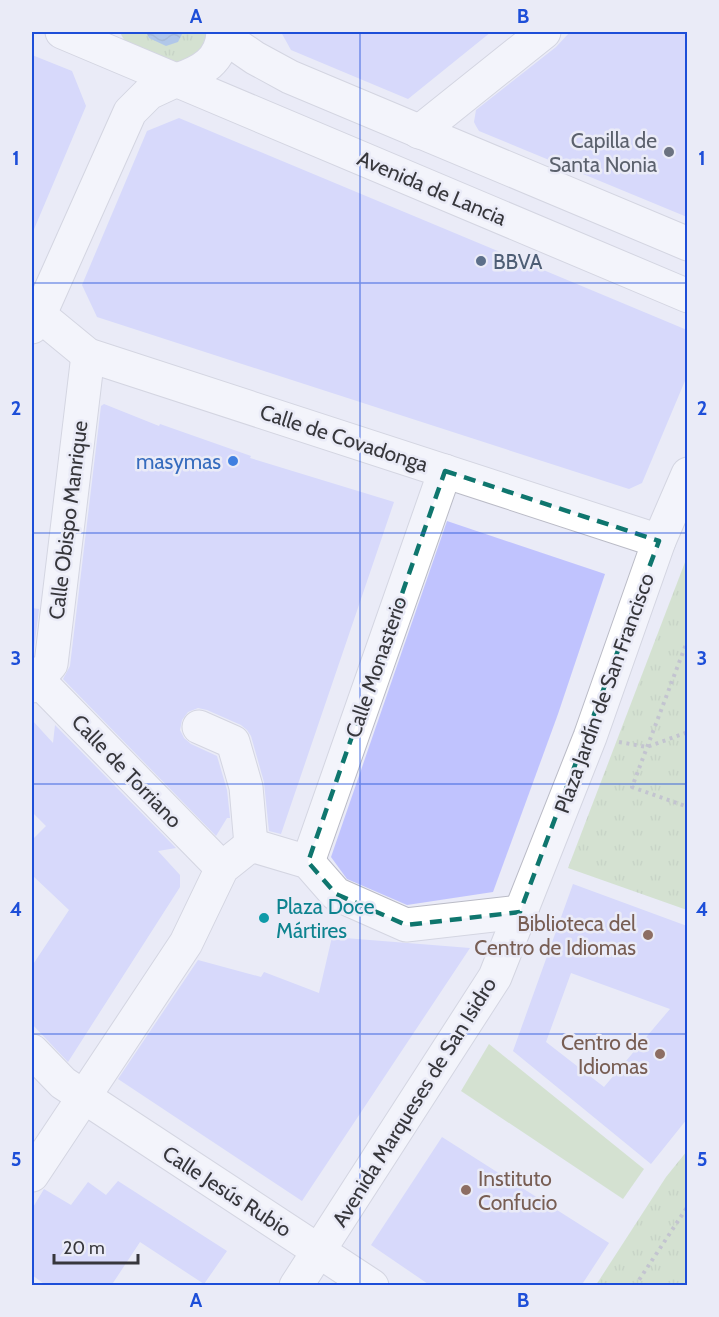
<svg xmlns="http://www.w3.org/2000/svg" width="719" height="1317" viewBox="0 0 719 1317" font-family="Cabin,sans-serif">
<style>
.grass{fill:url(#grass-tufts)}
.garden{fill:#bad6a2}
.water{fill:url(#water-waves)}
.building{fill:#c0c3fe;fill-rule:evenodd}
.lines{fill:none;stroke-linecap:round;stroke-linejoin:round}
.minor-casing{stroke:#babbc6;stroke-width:35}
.major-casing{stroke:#babbc6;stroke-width:35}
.path{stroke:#96969f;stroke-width:4;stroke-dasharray:3 4.5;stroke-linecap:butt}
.minor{stroke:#fff;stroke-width:33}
.major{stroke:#fff;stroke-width:33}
.marked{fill:none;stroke:#0f766e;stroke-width:4.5;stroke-dasharray:12 8;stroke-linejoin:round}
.grid{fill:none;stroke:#1d4ed8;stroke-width:1.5;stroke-opacity:0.55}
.worship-dot{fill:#6b7280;stroke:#eaebf7;stroke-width:2}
.service-dot{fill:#5c6f8a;stroke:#eaebf7;stroke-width:2}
.shop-dot{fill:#3f7fe0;stroke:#eaebf7;stroke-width:2}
.culture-dot{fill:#0f9aa8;stroke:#eaebf7;stroke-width:2}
.education-dot{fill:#8d6e63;stroke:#eaebf7;stroke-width:2}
.labels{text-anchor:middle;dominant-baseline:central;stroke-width:5;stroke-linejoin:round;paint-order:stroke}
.worship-label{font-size:21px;fill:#5b616d;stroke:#eaebf7;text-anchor:end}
.street-label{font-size:21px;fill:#37373c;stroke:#eaebf7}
.service-label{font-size:21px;fill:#4e5e75;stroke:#eaebf7;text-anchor:start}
.shop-label{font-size:21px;fill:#366cbe;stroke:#eaebf7;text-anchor:end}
.culture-label{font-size:21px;fill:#0d838f;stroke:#eaebf7;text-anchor:start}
.education-label{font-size:21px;fill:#785e54;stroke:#eaebf7;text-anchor:end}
.neatline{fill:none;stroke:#1d4ed8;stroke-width:2}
.grid-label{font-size:20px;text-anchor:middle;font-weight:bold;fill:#1d4ed8}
</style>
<defs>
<pattern id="grass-tufts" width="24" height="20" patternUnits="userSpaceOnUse" patternTransform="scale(1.5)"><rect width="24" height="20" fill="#bad6a2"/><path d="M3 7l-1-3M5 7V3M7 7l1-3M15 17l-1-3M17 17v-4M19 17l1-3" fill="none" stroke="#a0b88c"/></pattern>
<pattern id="water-waves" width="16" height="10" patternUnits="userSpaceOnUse" patternTransform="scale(1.5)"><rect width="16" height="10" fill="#6d9cd8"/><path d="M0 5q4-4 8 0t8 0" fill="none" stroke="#5a80b0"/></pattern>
</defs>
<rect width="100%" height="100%" fill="#eaebf7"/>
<g class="grass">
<path d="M 120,32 L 206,32 C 205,48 191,67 172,64 C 166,63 133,47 128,43 C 124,41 122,36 120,32 Z"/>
<polygon points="687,557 688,910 687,910 568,868"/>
<polygon points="687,1151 688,1279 683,1285 596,1285 666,1177"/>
</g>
<polygon class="garden" points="489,1044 644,1169 623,1199 461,1091"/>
<polygon class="water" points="146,32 183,32 178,42 166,46 149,38"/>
<g class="building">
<polygon points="281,32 491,32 408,99 291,50"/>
<polygon points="570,32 687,32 687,217 479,131 476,126 474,122 476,110 556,47"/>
<polygon points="32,55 72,71 86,106 32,234"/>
<polygon points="179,118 687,330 687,376 642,483 629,489 97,317 82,285 147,131"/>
<polygon points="104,404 159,426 160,424 251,456 250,458 394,502 281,834 269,831 264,782 251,736 247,730 241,725 207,710 198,708 188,712 182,720 180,730 184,738 191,744 217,756 227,790 230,818 227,818 216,836 63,679 70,666 101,406"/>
<polygon points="447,521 605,574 558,714 493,892 407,905 347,879 331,857"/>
<polygon points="32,608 39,609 33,656 32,656"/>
<polygon points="32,720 53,743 55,725 176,848 158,851 180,875 180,887 68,1062 32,1024 32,966 69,910 32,875 32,840 46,826 32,812"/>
<path d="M 573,884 L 687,926 L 687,1119 L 651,1164 L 513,1051 ZM 571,973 L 670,1009 L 604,1087 L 546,1042 Z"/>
<polygon points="332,937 470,948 302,1201 118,1079 198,960 261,977 264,972 319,993"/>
<polygon points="442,1137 609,1243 581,1286 431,1286 371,1245"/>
<polygon points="118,1181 227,1251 204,1284 140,1242 111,1286 47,1286 32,1275 32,1209 44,1189 71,1205 88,1182 106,1195"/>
</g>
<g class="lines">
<g class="minor-casing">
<g id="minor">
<polyline points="419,132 544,32"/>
<polyline points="32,309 88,355 659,541"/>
<polyline points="32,327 39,316 130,112 149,93 177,80"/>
<polyline points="32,674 222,868"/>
<polyline points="32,686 51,664 88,355"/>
<polyline points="199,727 233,742 246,787 251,845"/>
<polyline points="308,862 445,471"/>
<polyline points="32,1051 63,1083 372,1286"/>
<polyline points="32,1175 186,943 222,868 251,845 308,862 336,894 406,925 520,912"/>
</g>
</g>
<g class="major-casing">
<g id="major">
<polyline points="62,32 688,296"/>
<polyline points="223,36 255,58 290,77 688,244"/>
<path d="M 177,80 C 201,72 222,61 223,32"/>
<polyline points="296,1286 495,977 590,737 659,541 688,474"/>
</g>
</g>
<g class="path">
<polyline points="688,639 632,787 688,807"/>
<polyline points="619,742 647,747 688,732"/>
<polyline points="635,1286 688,1206"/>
</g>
<use href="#minor" class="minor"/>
<use href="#major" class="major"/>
</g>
<path d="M0 0H719V1317H0ZM 445,471 L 659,541 L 520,912 L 406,925 L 336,894 L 308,862 Z" fill="#eaebf7" fill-opacity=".55" fill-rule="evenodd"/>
<path class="marked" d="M 445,471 L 659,541 L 520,912 L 406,925 L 336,894 L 308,862 Z"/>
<path class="grid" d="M 360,32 L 360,1286M 32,283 L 688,283M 32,533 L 688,533M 32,784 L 688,784M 32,1034 L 688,1034"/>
<circle class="worship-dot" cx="669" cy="152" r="6"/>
<circle class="service-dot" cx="481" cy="261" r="6"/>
<circle class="shop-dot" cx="233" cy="461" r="6"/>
<circle class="culture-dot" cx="264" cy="918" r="6"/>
<g class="education-dot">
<circle cx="648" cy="935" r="6"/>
<circle cx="660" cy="1054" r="6"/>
<circle cx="466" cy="1190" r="6"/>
</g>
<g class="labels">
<g class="worship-label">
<text x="657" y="140">Capilla de<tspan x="657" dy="24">Santa Nonia</tspan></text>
</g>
<g class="street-label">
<text transform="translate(432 188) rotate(23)">Avenida de Lancia</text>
<text transform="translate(344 438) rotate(18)">Calle de Covadonga</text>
<text transform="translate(68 520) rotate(-83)">Calle Obispo Manrique</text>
<text transform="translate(376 667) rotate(-71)">Calle Monasterio</text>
<text transform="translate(604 693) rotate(-70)">Plaza Jardín de San Francisco</text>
<text transform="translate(127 771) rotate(46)">Calle de Torriano</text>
<text transform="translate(414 1102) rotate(-58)">Avenida Marqueses de San Isidro</text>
<text transform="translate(227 1191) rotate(33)">Calle Jesús Rubio</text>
</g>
<g class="service-label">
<text x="493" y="261">BBVA</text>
</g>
<g class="shop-label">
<text x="221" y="461">masymas</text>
</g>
<g class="culture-label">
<text x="276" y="906">Plaza Doce<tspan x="276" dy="24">Mártires</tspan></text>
</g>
<g class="education-label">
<text x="636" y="923">Biblioteca del<tspan x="636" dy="24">Centro de Idiomas</tspan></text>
<text x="648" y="1042">Centro de<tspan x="648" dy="24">Idiomas</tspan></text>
<text x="478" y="1178" text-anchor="start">Instituto<tspan x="478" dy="24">Confucio</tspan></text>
</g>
</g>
<rect width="719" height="1317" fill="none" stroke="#eaebf7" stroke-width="66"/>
<path d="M54 1254v9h84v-9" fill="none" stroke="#37373c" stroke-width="3"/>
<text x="63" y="1254" font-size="18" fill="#37373c" stroke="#eaebf7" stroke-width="4.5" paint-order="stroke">20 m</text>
<rect x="33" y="33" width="653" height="1251" class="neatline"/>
<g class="grid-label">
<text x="196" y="23">A</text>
<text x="523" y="23">B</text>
<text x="16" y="165">1</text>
<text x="702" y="165">1</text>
<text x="16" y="415">2</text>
<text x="702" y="415">2</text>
<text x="16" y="665">3</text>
<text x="702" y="665">3</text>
<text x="16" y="916">4</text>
<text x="702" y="916">4</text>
<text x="16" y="1166">5</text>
<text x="702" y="1166">5</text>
<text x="196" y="1307">A</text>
<text x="523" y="1307">B</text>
</g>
</svg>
